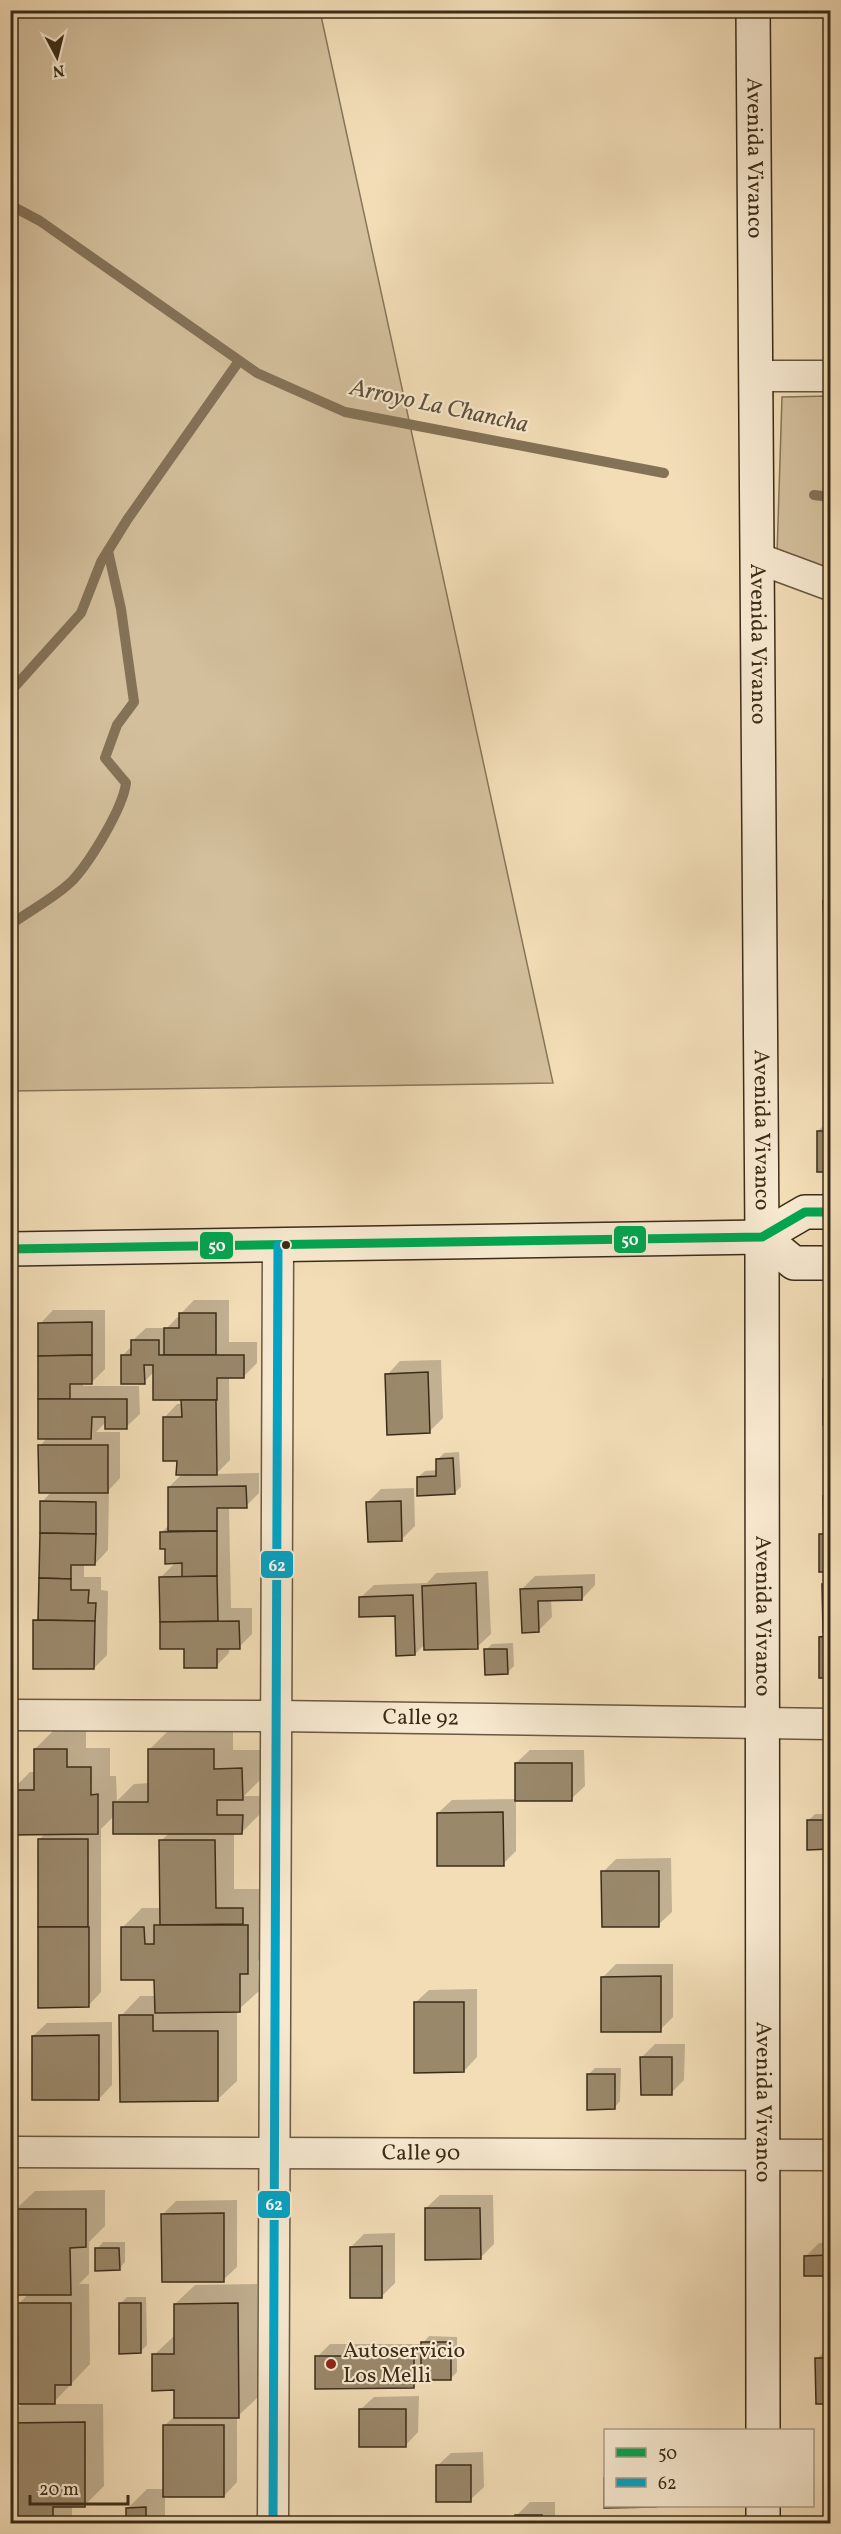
<svg xmlns="http://www.w3.org/2000/svg" width="841" height="2534" viewBox="0 0 841 2534" font-family="Vollkorn,serif">
<style>
.green{fill:#d3bf9c;stroke:#87765a;stroke-width:1.5}
.shadow{fill:#0003}
.lines{fill:none;stroke-linecap:round;stroke-linejoin:round}
.stream{stroke:#847257;stroke-width:10}
.building{fill:#9a886b;stroke:#3b2c18;stroke-width:1.5}
.street-casing{stroke:#695840;stroke-width:33}
.secondary-casing{stroke:#3b2c18;stroke-width:36}
.street{stroke:#f7e9d0;stroke-width:30}
.secondary{stroke:#f7e9d0;stroke-width:33}
.bus-1-casing{stroke:#f7e9d0;stroke-width:14}
.bus-2-casing{stroke:#f7e9d0;stroke-width:14}
.bus-1{stroke:#00a651;stroke-width:9}
.bus-2{stroke:#03a3c5;stroke-width:9}
.bus-dot{fill:#3b2c18;stroke:#f7e9d0;stroke-width:2}
.poi-dot{fill:#8f2418;stroke:#f7e9d0;stroke-width:2}
.labels{text-anchor:middle;dominant-baseline:central;stroke-width:4.5;stroke-linejoin:round;paint-order:stroke}
.street-label{font-size:22px;fill:#3b2c18;stroke:#f7e9d0}
.poi-label{font-size:22px;fill:#3b2c18;stroke:#f7e9d0;text-anchor:start}
.water-label{font-size:24px;font-style:italic;fill:#5f4f38;stroke:#f7e9d0}
.line-badge{stroke:#f7e9d0;stroke-width:2}
.badge-label{font-size:16px;text-anchor:middle;font-weight:bold;fill:#fff}
</style>
<rect width="100%" height="100%" fill="#f2ddb7"/>
<filter id="stains"><feTurbulence type="fractalNoise" baseFrequency=".00333" numOctaves="4"/><feColorMatrix values="0 0 0 0 .2 0 0 0 0 .09 0 0 0 0 .02 0 0 0 .5 -.17"/></filter>
<radialGradient id="worn" r=".72"><stop offset=".6" stop-color="#630" stop-opacity="0"/><stop offset="1" stop-color="#630" stop-opacity=".3"/></radialGradient>
<g class="green">
<polygon points="10,11 320,11 553,1083 11,1091"/>
<polygon points="830,396 830,574 777,555 782,397"/>
</g>
<g class="shadow">
<polygon points="829,10 830,10 830,67"/>
<polygon points="830,896 830,922 825,923 825,901"/>
<polygon points="830,932 830,958 826,958 826,937"/>
<polygon points="830,1119 830,1170 818,1170 818,1131"/>
<polygon points="194,1300 229,1300 229,1342 257,1342 257,1363 243,1377 229,1377 230,1460 216,1474 259,1473 259,1493 246,1506 229,1506 231,1608 252,1608 252,1634 239,1647 229,1647 229,1653 216,1666 185,1648 161,1648 161,1577 176,1562 166,1547 162,1532 169,1525 169,1487 183,1473 164,1418 177,1404 183,1404 183,1398 154,1372 144,1382 122,1356 132,1346 132,1341 146,1328 167,1328"/>
<polygon points="53,1310 105,1310 105,1369 92,1382 83,1382 83,1386 139,1386 140,1414 126,1427 107,1421 96,1432 120,1432 120,1478 109,1490 108,1550 95,1564 84,1564 84,1577 101,1577 101,1590 108,1591 107,1655 94,1668 35,1621 40,1616 42,1502 52,1491 40,1446 47,1438 40,1324"/>
<polygon points="441,1360 443,1418 429,1432 387,1375 400,1361"/>
<polygon points="830,1374 830,1424 825,1424 825,1380"/>
<polygon points="830,1426 830,1480 826,1480 826,1431"/>
<polygon points="459,1452 461,1487 454,1493 418,1477 425,1471 438,1470 437,1460 444,1453"/>
<polygon points="414,1488 415,1526 402,1539 368,1502 381,1489"/>
<polygon points="830,1490 830,1571 820,1571 821,1534 825,1530 825,1496"/>
<polygon points="488,1571 491,1634 477,1647 425,1644 415,1654 396,1615 360,1598 374,1585 427,1583 436,1573"/>
<polygon points="595,1574 595,1585 582,1599 551,1600 552,1617 538,1631 522,1589 535,1576"/>
<polygon points="830,1578 830,1676 820,1676 820,1637 824,1633 824,1585"/>
<polygon points="513,1643 514,1666 507,1673 486,1650 492,1644"/>
<polygon points="54,1730 86,1730 86,1748 110,1748 110,1776 116,1776 117,1801 134,1784 150,1783 149,1750 169,1730 233,1730 233,1750 261,1750 261,1779 244,1796 261,1796 261,1813 242,1832 234,1832 234,1889 261,1889 267,1953 258,1961 259,1991 237,2011 237,2081 217,2100 121,2016 140,1996 156,1996 155,1979 122,1928 142,1908 161,1908 161,1841 169,1833 115,1815 101,1829 101,1992 88,2006 39,1839 46,1833 11,1791 30,1772 35,1772 35,1749"/>
<polygon points="530,1750 584,1750 585,1786 571,1799 516,1800 516,1851 503,1864 438,1813 452,1800 517,1799 516,1763"/>
<polygon points="815,1814 830,1814 830,1848 809,1848 808,1821"/>
<polygon points="671,1858 672,1912 658,1925 603,1872 616,1859"/>
<polygon points="616,1964 673,1964 673,2017 660,2030 603,1977"/>
<polygon points="477,1989 477,2057 464,2071 415,2003 429,1990"/>
<polygon points="112,2022 112,2085 99,2099 33,2036 47,2023"/>
<polygon points="655,2044 685,2044 684,2080 671,2093 642,2057"/>
<polygon points="595,2068 621,2068 620,2101 614,2108 588,2075"/>
<polygon points="105,2190 105,2226 89,2242 89,2274 79,2284 89,2284 90,2364 52,2404 103,2404 104,2486 84,2506 72,2506 72,2524 10,2524 10,2415 24,2402 19,2304 29,2293 10,2293 10,2240 15,2235 15,2210 35,2191"/>
<polygon points="440,2195 493,2195 494,2244 480,2258 426,2208"/>
<polygon points="237,2200 237,2267 223,2280 163,2214 176,2201"/>
<polygon points="395,2233 395,2283 381,2297 351,2247 364,2234"/>
<polygon points="103,2242 125,2242 125,2262 119,2269 97,2249"/>
<polygon points="819,2243 830,2243 830,2275 806,2275 806,2256"/>
<polygon points="257,2284 258,2397 237,2417 237,2482 224,2496 165,2496 165,2524 128,2524 128,2508 147,2489 164,2489 164,2426 176,2415 176,2389 154,2355 175,2335 175,2304 195,2285"/>
<polygon points="127,2297 146,2297 147,2345 140,2352 120,2304"/>
<polygon points="429,2336 457,2337 457,2372 451,2378 421,2379 413,2387 317,2357 330,2344 422,2344"/>
<polygon points="830,2345 830,2403 817,2403 817,2359"/>
<polygon points="419,2396 418,2432 405,2446 360,2410 374,2397"/>
<polygon points="483,2452 484,2487 470,2500 437,2466 451,2453"/>
<polygon points="530,2502 555,2502 555,2524 516,2524 516,2516"/>
</g>
<g class="lines">
<g class="stream">
<polyline points="10,205 40,221 257,373 345,412 664,473"/>
<polyline points="814,495 830,497"/>
<polyline points="10,692 81,613 101,562 127,520 239,361"/>
<path d="M 10,925 C 29,911 56,897 72,881 C 90,862 123,808 126,783 L 105,758 L 117,725 L 134,702 L 121,609 L 108,551"/>
</g>
</g>
<g class="building">
<polygon points="827,10 830,10 830,112"/>
<polygon points="823,901 830,901 830,924 824,924"/>
<polygon points="830,936 830,960 825,960 824,937"/>
<rect x="827" y="1033" width="3" height="35"/>
<rect x="817" y="1131" width="13" height="41"/>
<polygon points="179,1313 216,1313 216,1355 164,1355 164,1328 179,1328"/>
<polygon points="92,1322 92,1355 38,1356 38,1323"/>
<polygon points="131,1340 159,1340 159,1355 244,1355 244,1378 217,1378 217,1400 153,1400 153,1365 144,1365 145,1384 121,1384 121,1355 131,1355"/>
<polygon points="92,1355 92,1384 70,1384 70,1399 38,1399 38,1356"/>
<polygon points="428,1372 430,1433 387,1435 385,1374"/>
<rect x="823" y="1379" width="7" height="46"/>
<polygon points="38,1399 127,1399 127,1429 105,1429 105,1417 92,1417 91,1439 38,1439"/>
<polygon points="181,1400 216,1400 217,1475 176,1475 177,1461 163,1461 163,1417 182,1417"/>
<rect x="824" y="1430" width="6" height="52"/>
<polygon points="38,1445 108,1445 108,1493 39,1493"/>
<polygon points="453,1458 455,1494 417,1496 417,1477 436,1476 436,1459"/>
<polygon points="246,1486 247,1508 217,1508 217,1531 168,1531 168,1487"/>
<polygon points="830,1495 830,1531 824,1531 823,1496"/>
<polygon points="40,1501 96,1502 96,1534 40,1533"/>
<polygon points="401,1501 402,1541 368,1542 366,1502"/>
<polygon points="217,1531 217,1576 182,1577 182,1563 165,1564 165,1549 160,1549 160,1532"/>
<polygon points="40,1533 96,1534 95,1565 71,1565 71,1579 39,1578"/>
<rect x="819" y="1534" width="11" height="38"/>
<polygon points="217,1576 218,1621 160,1622 159,1577"/>
<polygon points="39,1578 71,1579 71,1590 89,1590 88,1603 96,1603 95,1621 38,1620"/>
<polygon points="476,1583 478,1649 424,1650 422,1586"/>
<polygon points="822,1584 830,1584 830,1632 823,1632"/>
<polygon points="582,1587 582,1600 538,1601 539,1632 522,1633 520,1589"/>
<polygon points="413,1595 415,1655 396,1656 395,1616 359,1617 359,1597"/>
<polygon points="33,1620 95,1621 94,1669 33,1669"/>
<polygon points="239,1621 240,1649 217,1649 217,1668 184,1668 184,1649 160,1649 160,1622"/>
<polygon points="830,1636 830,1678 819,1678 819,1637"/>
<polygon points="484,1649 507,1649 508,1674 485,1675"/>
<polygon points="34,1749 67,1749 67,1767 91,1767 91,1795 98,1794 98,1834 10,1835 10,1790 34,1790"/>
<polygon points="148,1749 214,1749 214,1769 242,1768 243,1800 217,1800 217,1815 243,1815 242,1834 113,1834 113,1802 148,1802"/>
<rect x="515" y="1763" width="57" height="38"/>
<polygon points="503,1812 504,1866 437,1866 437,1813"/>
<polygon points="807,1820 830,1820 830,1849 807,1850"/>
<rect x="38" y="1839" width="50" height="88"/>
<polygon points="159,1840 215,1840 216,1908 243,1908 243,1924 160,1925"/>
<polygon points="601,1871 659,1871 659,1927 602,1927"/>
<polygon points="154,1925 248,1925 248,1974 240,1974 240,2012 155,2013 154,1980 121,1980 121,1927 144,1927 145,1944 154,1944"/>
<polygon points="38,1927 89,1927 89,2007 38,2008"/>
<polygon points="661,1976 661,2032 601,2032 601,1977"/>
<polygon points="414,2002 464,2002 464,2072 414,2073"/>
<polygon points="119,2015 153,2015 153,2031 218,2031 218,2101 120,2102"/>
<polygon points="99,2035 99,2100 32,2100 32,2036"/>
<polygon points="640,2057 672,2057 672,2095 641,2095"/>
<polygon points="587,2074 615,2074 615,2109 587,2110"/>
<polygon points="425,2208 480,2208 481,2259 425,2260"/>
<polygon points="14,2209 86,2209 86,2247 70,2248 71,2295 10,2295 10,2245 14,2245"/>
<polygon points="224,2213 224,2282 162,2282 161,2214"/>
<polygon points="382,2246 382,2298 350,2298 350,2247"/>
<polygon points="95,2248 119,2248 120,2270 95,2271"/>
<polygon points="830,2255 830,2276 804,2276 804,2256"/>
<polygon points="17,2303 71,2303 71,2385 55,2385 55,2404 18,2404"/>
<polygon points="119,2303 141,2303 141,2353 119,2354"/>
<polygon points="238,2303 239,2418 174,2418 174,2390 152,2391 152,2354 174,2354 174,2304"/>
<rect x="421" y="2342" width="30" height="38"/>
<polygon points="315,2356 414,2356 414,2388 315,2389"/>
<polygon points="815,2358 830,2358 830,2404 816,2404"/>
<rect x="359" y="2409" width="47" height="38"/>
<polygon points="85,2422 85,2507 53,2507 53,2524 10,2524 10,2423"/>
<rect x="163" y="2425" width="61" height="72"/>
<rect x="436" y="2465" width="35" height="37"/>
<polygon points="604,2477 606,2506 656,2506 656,2507 604,2508"/>
<polygon points="146,2507 146,2524 126,2524 126,2508"/>
<rect x="515" y="2515" width="27" height="9"/>
</g>
<g class="lines">
<g class="street-casing">
<g id="street">
<polyline points="756,376 830,376"/>
<polyline points="757,558 830,585"/>
<path id="s1" d="M 10,1715 L 277,1716 L 830,1724"/>
<path id="s2" d="M 10,2152 L 830,2155"/>
<polyline points="273,2524 278,1245"/>
</g>
</g>
<g class="secondary-casing">
<g id="secondary">
<path id="s3" d="M 753,10 L 762,1237 L 763,2430"/>
<polyline points="762,1237 794,1263 830,1263"/>
<polyline points="10,1249 762,1237 805,1212 830,1212"/>
<polyline points="763,2524 763,2506"/>
</g>
</g>
<use href="#street" class="street"/>
<use href="#secondary" class="secondary"/>
<g class="bus-1-casing">
<polyline id="bus-1" points="10,1249 762,1237 805,1212 830,1212"/>
</g>
<g class="bus-2-casing">
<polyline id="bus-2" points="273,2524 278,1245"/>
</g>
<use href="#bus-1" class="bus-1"/>
<use href="#bus-2" class="bus-2"/>
</g>
<circle class="bus-dot" cx="286" cy="1245" r="5"/>
<circle class="poi-dot" cx="331" cy="2364" r="6"/>
<g class="labels">
<g class="street-label">
<text stroke="none"><textPath href="#s3" startOffset="148">Avenida Vivanco</textPath></text>
<text stroke="none"><textPath href="#s3" startOffset="634">Avenida Vivanco</textPath></text>
<text stroke="none"><textPath href="#s3" startOffset="1120">Avenida Vivanco</textPath></text>
<text stroke="none"><textPath href="#s3" startOffset="1606">Avenida Vivanco</textPath></text>
<text stroke="none"><textPath href="#s1" startOffset="411">Calle 92</textPath></text>
<text stroke="none"><textPath href="#s3" startOffset="2092">Avenida Vivanco</textPath></text>
<text stroke="none"><textPath href="#s2" startOffset="411">Calle 90</textPath></text>
</g>
<g class="poi-label">
<text x="343" y="2351">Autoservicio<tspan x="343" dy="25">Los Melli</tspan></text>
</g>
<g class="water-label">
<text transform="translate(439 407) rotate(12)">Arroyo La Chancha</text>
</g>
</g>
<g class="line-badge">
<rect x="613" y="1225" width="34" height="29" rx="6" fill="#00a651"/>
<rect x="199" y="1231" width="35" height="29" rx="6" fill="#00a651"/>
<rect x="260" y="1550" width="34" height="29" rx="6" fill="#03a3c5"/>
<rect x="257" y="2190" width="34" height="29" rx="6" fill="#03a3c5"/>
</g>
<g class="badge-label">
<text x="630" y="1245">50</text>
<text x="217" y="1251">50</text>
<text x="277" y="1571">62</text>
<text x="274" y="2210">62</text>
</g>
<rect width="841" height="2534" fill="none" stroke="#f2ddb7" stroke-width="36"/>
<rect x="12" y="12" width="817" height="2510" fill="none" stroke="#3b2c18" stroke-width="3"/>
<rect x="18" y="18" width="805" height="2498" fill="none" stroke="#3b2c18" stroke-width="1.5"/>
<rect x="604" y="2429" width="210" height="78" fill="#f7e9d0" stroke="#ac9d86" stroke-width="1.5"/>
<rect x="616" y="2448" width="30" height="9" fill="#00a651" stroke="#ac9d86" stroke-width="1.5"/>
<text x="658" y="2459" font-size="18" fill="#3b2c18">50</text>
<rect x="616" y="2478" width="30" height="9" fill="#03a3c5" stroke="#ac9d86" stroke-width="1.5"/>
<text x="658" y="2489" font-size="18" fill="#3b2c18">62</text>
<g transform="translate(57 57) rotate(173)" stroke="#f7e9d0" stroke-width="4.5" paint-order="stroke">
<path d="M0-4.5L10 22L0 15L-10 22Z" fill="#3b2c18"/>
<text y="-9" font-size="16" font-weight="bold" text-anchor="middle" fill="#3b2c18">N</text>
</g>
<path d="M30 2495v9h98v-9" fill="none" stroke="#3b2c18" stroke-width="3"/>
<text x="39" y="2495" font-size="18" fill="#3b2c18" stroke="#f7e9d0" stroke-width="4.5" paint-order="stroke">20 m</text>
<rect width="100%" height="100%" filter="url(#stains)"/>
<rect width="100%" height="100%" fill="url(#worn)"/>
</svg>
